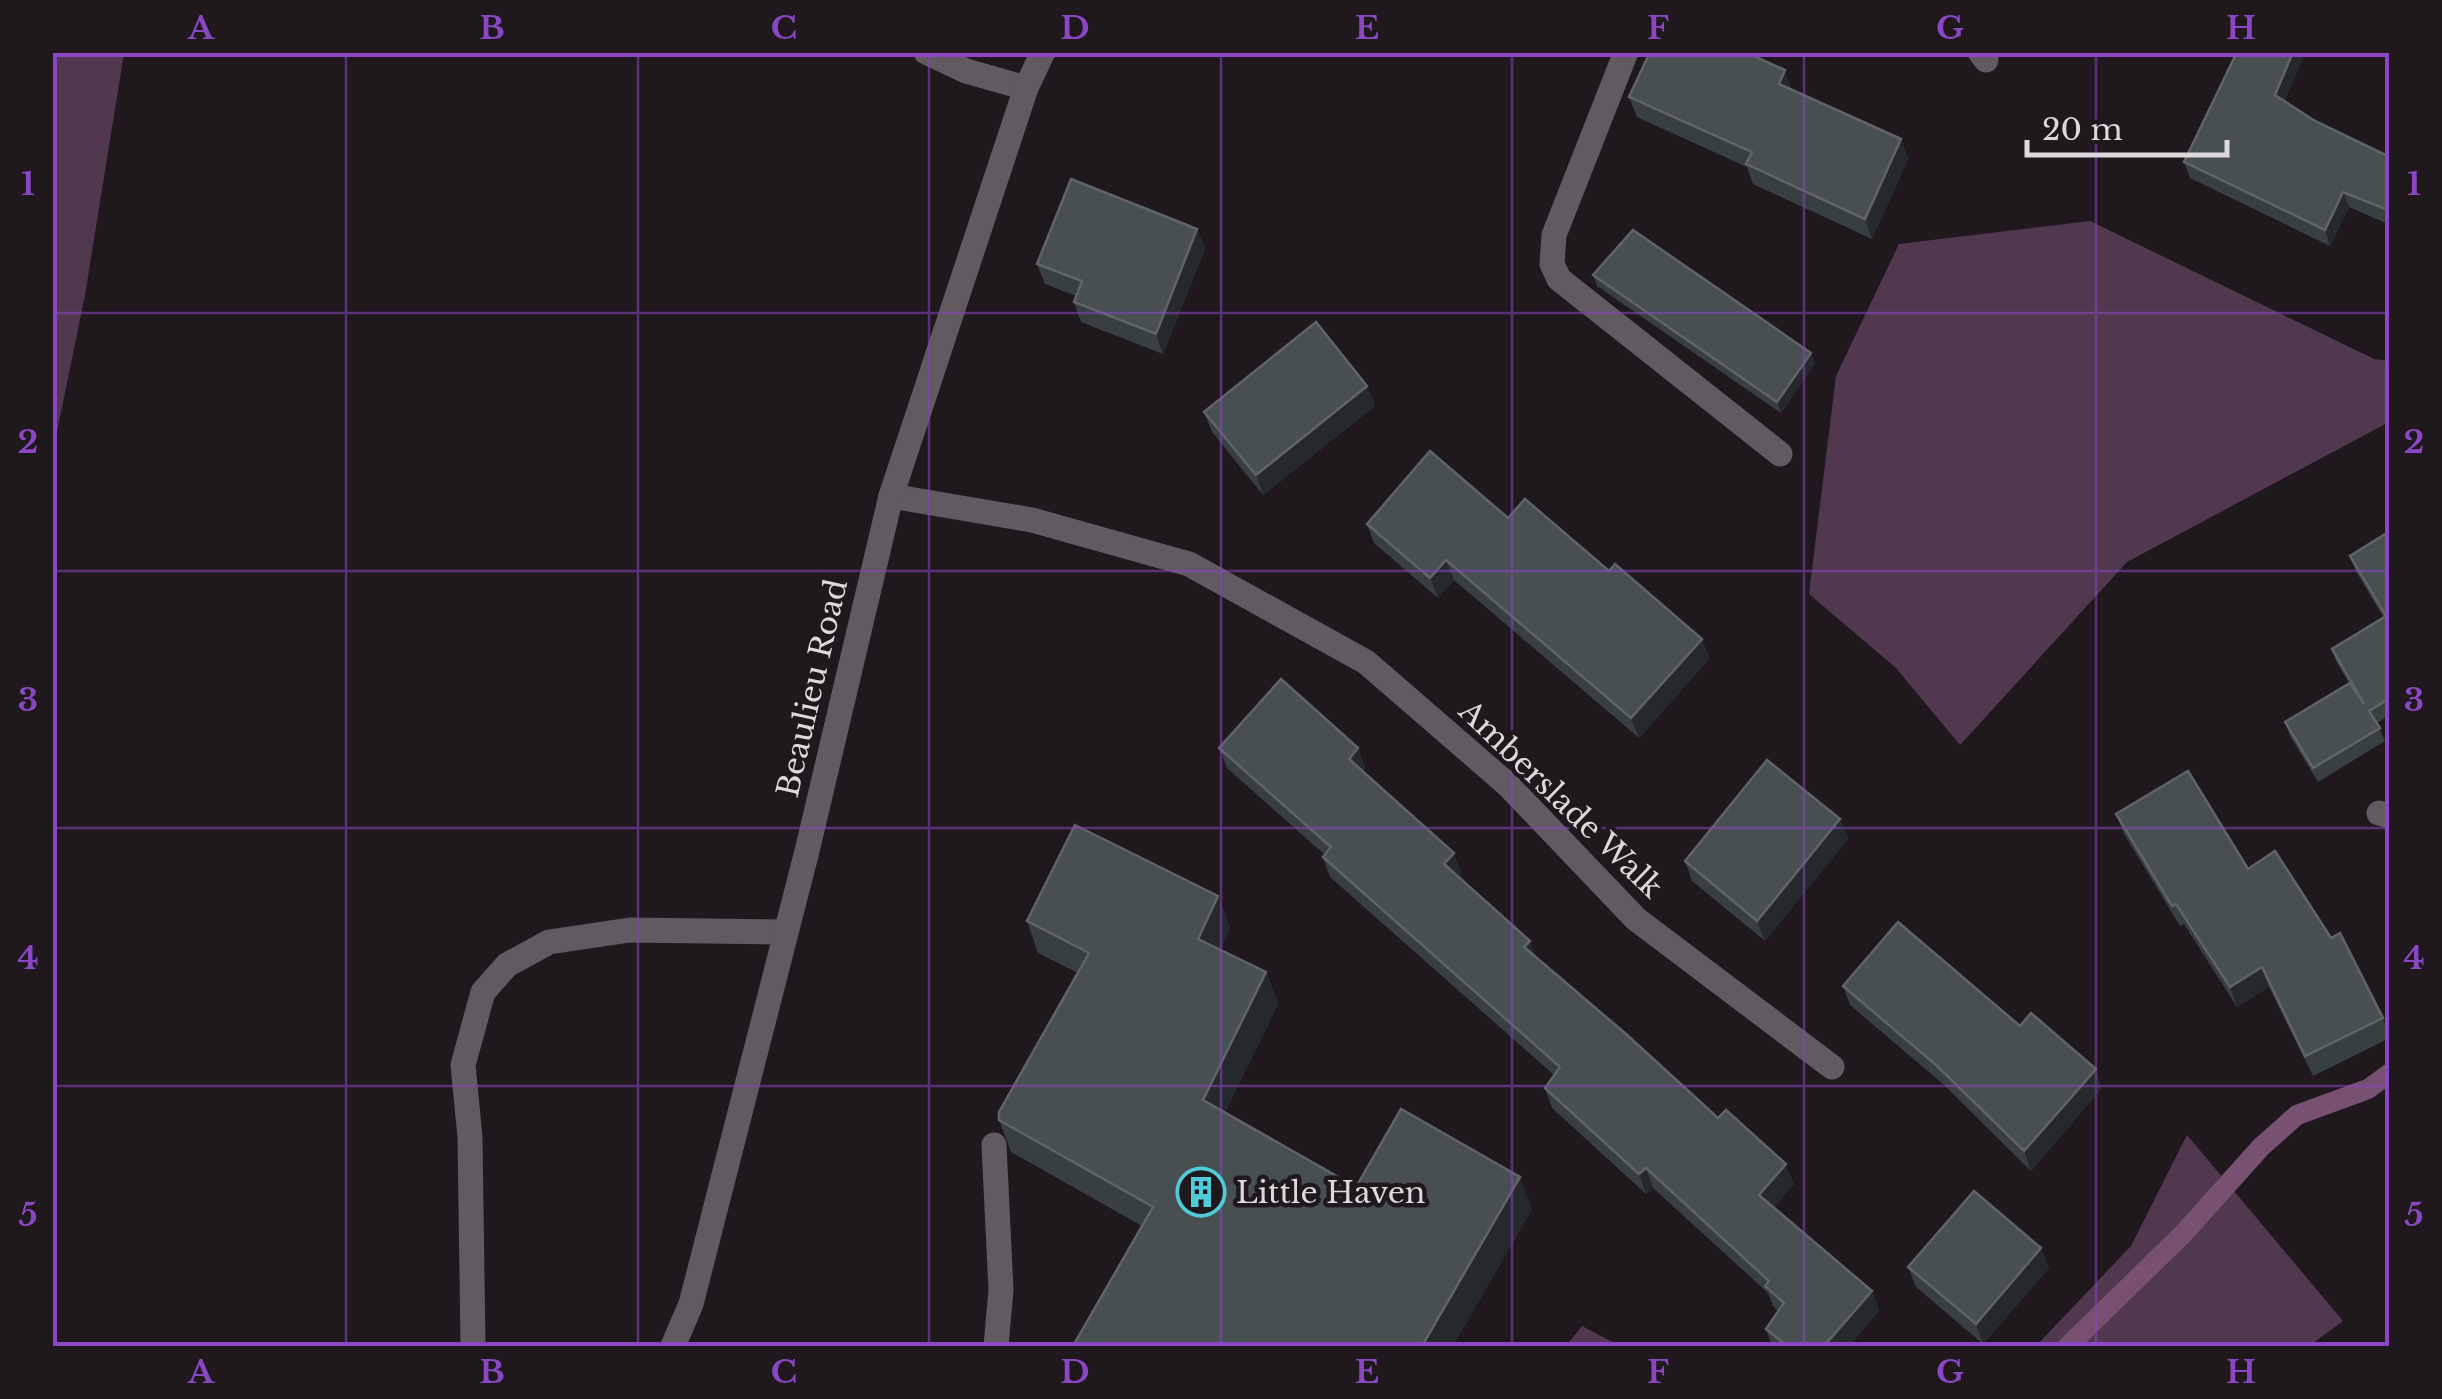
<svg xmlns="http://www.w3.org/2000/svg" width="2442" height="1399" viewBox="0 0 2442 1399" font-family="'Libre Baskerville',serif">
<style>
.green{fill:#52384f}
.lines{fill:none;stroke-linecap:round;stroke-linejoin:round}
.stream{stroke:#775072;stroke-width:20}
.service{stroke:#615a60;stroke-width:25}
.minor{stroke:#615a60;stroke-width:25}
.tertiary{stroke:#615a60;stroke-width:25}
.wall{fill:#373f40}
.shaded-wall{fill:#26292b}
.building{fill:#484f51;stroke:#606466;stroke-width:2.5}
.grid{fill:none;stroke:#8a46c3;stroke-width:2.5;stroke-opacity:0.55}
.labels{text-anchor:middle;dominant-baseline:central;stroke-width:9;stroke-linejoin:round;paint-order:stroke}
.street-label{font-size:30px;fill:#ddd8dc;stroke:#1f191e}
.poi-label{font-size:30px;fill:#ddd8dc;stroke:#1f191e;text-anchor:start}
.neatline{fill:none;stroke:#8a46c3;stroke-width:4}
.grid-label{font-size:32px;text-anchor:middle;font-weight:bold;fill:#8a46c3}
</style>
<rect width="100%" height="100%" fill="#1f191e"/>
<g class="green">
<polygon points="52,53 124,53 85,295 53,451"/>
<polygon points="2090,221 2374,359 2389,361 2389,422 2127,562 1960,745 1896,668 1809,594 1836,376 1899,244"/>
<polygon points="2187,1135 2343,1321 2309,1346 2036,1346 2131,1246"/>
<polygon points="1582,1326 1620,1346 1566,1346"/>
</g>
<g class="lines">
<polyline class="stream" points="2068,1346 2183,1234 2261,1147 2297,1115 2368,1089 2390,1073"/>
<polyline class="service" points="473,1346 470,1137 463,1065 483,992 507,965 549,942 630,930 786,932"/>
<g class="minor">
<polyline points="926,52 966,71 1026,88"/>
<polyline points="1626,52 1554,235 1552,264 1559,279 1780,454"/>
<polyline points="1980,52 1986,60"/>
<polyline points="891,496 1032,520 1189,564 1366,662 1508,785 1636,919 1832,1067"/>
<polyline points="2379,813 2390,816"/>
<polyline points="994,1145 1001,1290 996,1346"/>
</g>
<polyline class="tertiary" points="673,1346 691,1304 807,851 891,496 1026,88 1043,52"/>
</g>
<g class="wall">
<polygon points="1792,89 1901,139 1908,159 1872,239 1753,184 1747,167 1637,117 1629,97"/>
<polygon points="2285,101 2315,121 2390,157 2390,225 2349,207 2330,246 2190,178 2184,162"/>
<polygon points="1197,229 1205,249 1163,354 1081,322 1074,302 1076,296 1045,284 1037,264"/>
<polygon points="1593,275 1811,353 1815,363 1781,413 1597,286"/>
<polygon points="1367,386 1375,406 1263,495 1212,432 1204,412"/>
<polygon points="1508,518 1609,571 1702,639 1709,659 1639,738 1454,580 1438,598 1374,543 1367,524"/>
<polygon points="2390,531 2390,715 2377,723 2385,741 2318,782 2290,736 2285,722 2349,683 2337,663 2332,649 2384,618 2355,570 2350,556"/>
<polygon points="1219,748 1358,748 1365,768 1363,771 1461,873 1458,876 1536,958 1794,1184 1774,1207 1872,1291 1879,1311 1849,1346 1772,1346 1766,1329 1778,1311 1773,1306 1768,1293 1653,1188 1646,1194 1552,1108 1545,1088 1554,1075 1330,877 1323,857 1325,855 1227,768"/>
<polygon points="2116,814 2248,869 2383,1018 2390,1038 2313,1076 2269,987 2237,1007 2184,924 2180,926 2124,834"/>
<polygon points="1840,819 1848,839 1765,941 1692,881 1685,861"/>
<polygon points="1218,896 1230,928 1220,950 1266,972 1278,1004 1225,1112 1356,1187 1532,1209 1453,1346 1073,1346 1142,1226 1011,1152 999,1120 1078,973 1038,953 1027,921"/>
<polygon points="1843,986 2020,1026 2102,1088 2031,1171 1943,1084 1850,1005"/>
<polygon points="2041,1248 2049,1268 1983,1344 1916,1287 1908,1267"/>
</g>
<g class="shaded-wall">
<polygon points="2293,52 2306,52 2281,110 2275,95"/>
<polygon points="1785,70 1792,90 1779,84"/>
<polygon points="1901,139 1908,159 1872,239 1865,219"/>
<polygon points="2343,192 2349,207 2330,246 2325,230"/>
<polygon points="1197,229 1205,249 1163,354 1156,334"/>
<polygon points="1811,353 1815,363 1781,413 1777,402"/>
<polygon points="1367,386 1375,406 1263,495 1256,475"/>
<polygon points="1446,560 1454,580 1438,598 1430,578"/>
<polygon points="1702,639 1709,659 1639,738 1631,718"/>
<polygon points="1358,748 1365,768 1356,779 1349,759"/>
<polygon points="1840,819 1848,839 1765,941 1757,921"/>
<polygon points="1454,853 1461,873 1452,884 1444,864"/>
<polygon points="1218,896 1230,928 1210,971 1198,939"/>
<polygon points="1530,941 1537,961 1524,947"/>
<polygon points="2262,967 2269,987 2237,1007 2230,987"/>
<polygon points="1266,972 1278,1004 1215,1132 1203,1100"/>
<polygon points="2096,1069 2102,1088 2031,1171 2024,1151"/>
<polygon points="1786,1164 1794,1184 1767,1215 1759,1195"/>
<polygon points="1646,1168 1653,1188 1646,1194 1639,1174"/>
<polygon points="1520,1177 1532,1209 1453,1346 1422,1346"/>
<polygon points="2041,1248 2049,1268 1983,1344 1976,1324"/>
<polygon points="1872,1291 1879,1311 1849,1346 1824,1346"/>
</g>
<g class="building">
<polygon points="1650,52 1745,52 1785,70 1779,84 1901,139 1865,219 1746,164 1752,152 1629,97"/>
<polygon points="2237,52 2293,52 2275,95 2315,121 2390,157 2390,211 2343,192 2325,230 2184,162"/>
<polygon points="1071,179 1197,229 1156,334 1074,302 1082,281 1037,264"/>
<polygon points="1633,230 1811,353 1777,402 1593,275"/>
<polygon points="1316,322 1367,386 1256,475 1204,412"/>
<polygon points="1430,451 1508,518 1525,499 1609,571 1615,564 1702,639 1631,718 1446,560 1430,578 1367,524"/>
<polygon points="2390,531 2390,698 2369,711 2380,728 2313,768 2285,722 2350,683 2364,704 2332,649 2386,616 2350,556"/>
<polygon points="1281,679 1358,748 1349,759 1454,853 1444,864 1530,941 1524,947 1626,1034 1718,1118 1726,1110 1786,1164 1759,1195 1872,1291 1824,1346 1787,1346 1766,1329 1784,1303 1765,1286 1769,1281 1646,1168 1639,1174 1545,1088 1560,1067 1323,857 1331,847 1219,748"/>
<polygon points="1767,760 1840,819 1757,921 1685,861"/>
<polygon points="2188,771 2248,869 2275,851 2331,938 2340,933 2383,1018 2305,1056 2262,967 2230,987 2176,904 2172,906 2116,814"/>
<polygon points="1075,825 1218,896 1198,939 1266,972 1203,1100 1356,1187 1401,1109 1520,1177 1422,1346 1073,1346 1153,1207 999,1120 999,1112 1089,953 1027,921"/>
<polygon points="1898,922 2020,1026 2031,1013 2096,1069 2024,1151 1936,1065 1843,986"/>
<polygon points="1974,1191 2041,1248 1976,1324 1908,1267"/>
</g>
<path class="grid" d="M 346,52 L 346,1346M 638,52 L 638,1346M 929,52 L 929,1346M 1221,52 L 1221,1346M 1512,52 L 1512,1346M 1804,52 L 1804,1346M 2096,52 L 2096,1346M 52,313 L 2390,313M 52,571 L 2390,571M 52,828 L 2390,828M 52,1086 L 2390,1086"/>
<defs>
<g id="building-ring" transform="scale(2.5)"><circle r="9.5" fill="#1f191e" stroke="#52cbd9" stroke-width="1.5"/><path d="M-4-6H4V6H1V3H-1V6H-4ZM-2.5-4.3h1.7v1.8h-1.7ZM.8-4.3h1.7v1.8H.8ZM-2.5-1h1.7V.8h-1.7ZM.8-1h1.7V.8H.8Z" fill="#52cbd9"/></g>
</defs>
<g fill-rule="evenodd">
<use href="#building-ring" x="1201" y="1192"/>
</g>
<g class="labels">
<g class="street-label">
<text transform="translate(812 688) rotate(-77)">Beaulieu Road</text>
<text transform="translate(1561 799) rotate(44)">Amberslade Walk</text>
</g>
<g class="poi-label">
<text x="1236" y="1192">Little Haven</text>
</g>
</g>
<rect width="2442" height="1399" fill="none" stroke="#1f191e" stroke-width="110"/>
<path d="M2027 140v15h200v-15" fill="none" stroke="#ddd8dc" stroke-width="5"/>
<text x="2042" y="140" font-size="30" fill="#ddd8dc" stroke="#1f191e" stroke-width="8" paint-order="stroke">20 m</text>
<rect x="55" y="55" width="2332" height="1289" class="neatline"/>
<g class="grid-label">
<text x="201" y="39">A</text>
<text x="492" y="39">B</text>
<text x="784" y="39">C</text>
<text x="1075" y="39">D</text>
<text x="1367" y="39">E</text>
<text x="1658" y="39">F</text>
<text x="1950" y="39">G</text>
<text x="2241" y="39">H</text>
<text x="28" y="195">1</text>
<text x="2414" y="195">1</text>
<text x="28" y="453">2</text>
<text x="2414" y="453">2</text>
<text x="28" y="711">3</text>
<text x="2414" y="711">3</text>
<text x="28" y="969">4</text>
<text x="2414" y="969">4</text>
<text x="28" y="1226">5</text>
<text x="2414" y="1226">5</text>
<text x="201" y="1383">A</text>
<text x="492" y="1383">B</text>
<text x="784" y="1383">C</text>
<text x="1075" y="1383">D</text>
<text x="1367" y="1383">E</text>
<text x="1658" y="1383">F</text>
<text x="1950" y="1383">G</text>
<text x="2241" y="1383">H</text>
</g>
</svg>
